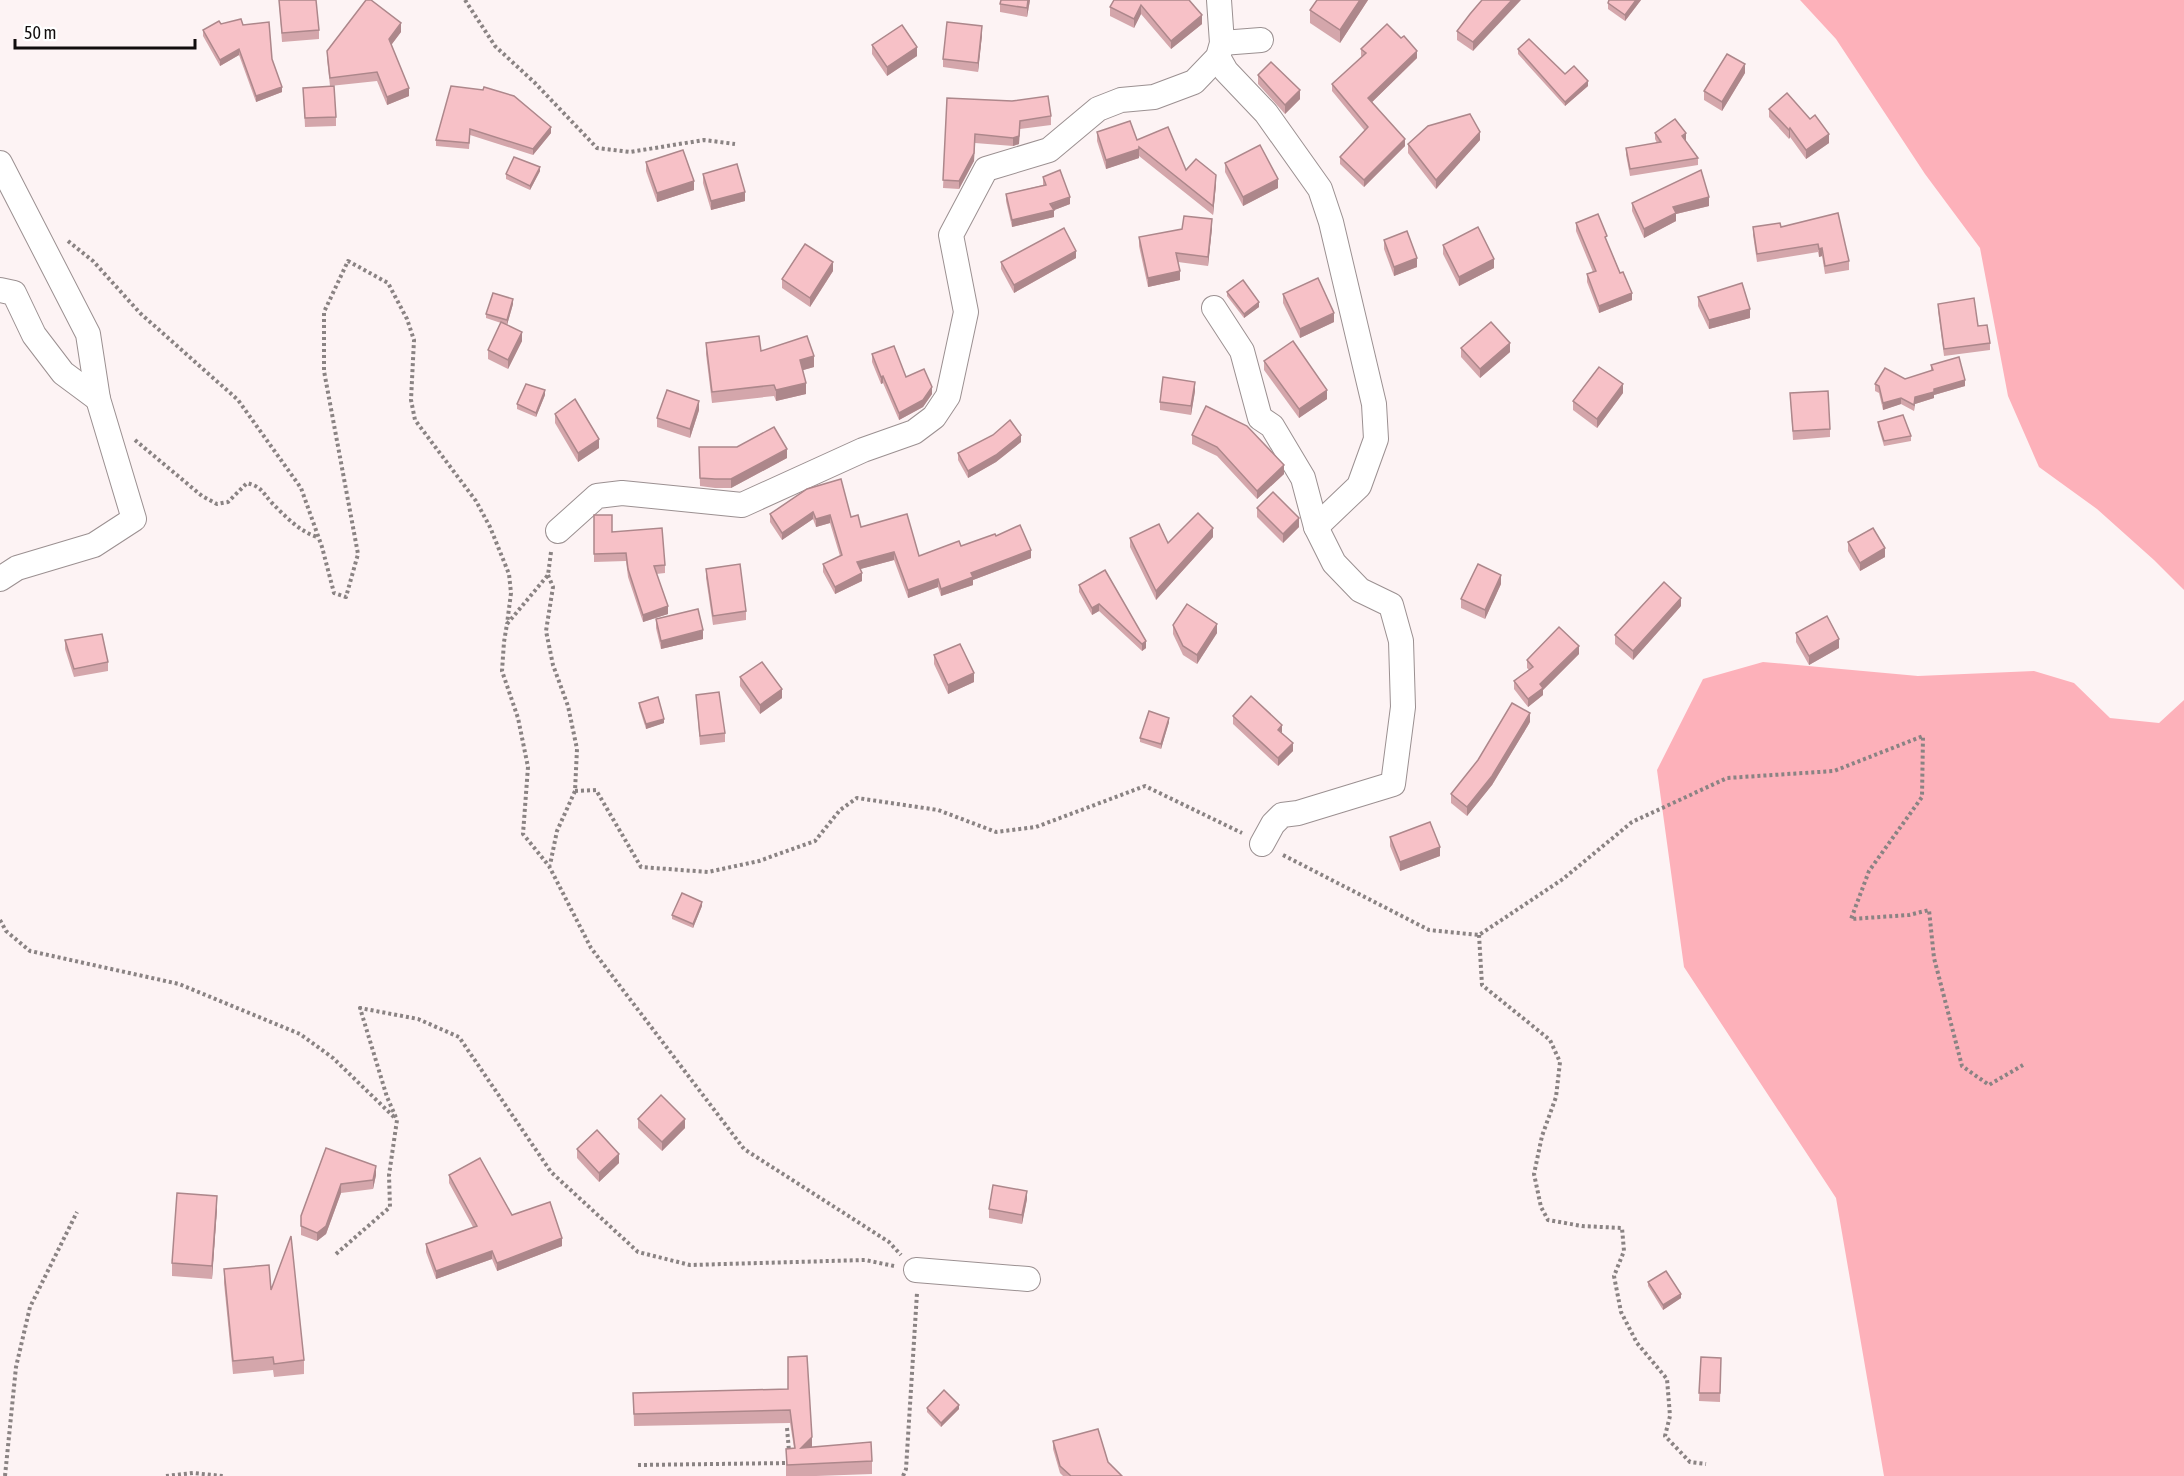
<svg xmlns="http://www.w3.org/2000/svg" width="2184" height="1476" viewBox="0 0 2184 1476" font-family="'Asap Condensed',sans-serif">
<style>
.green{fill:#fdb1ba}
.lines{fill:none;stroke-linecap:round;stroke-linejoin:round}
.minor-casing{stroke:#9b9091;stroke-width:26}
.path{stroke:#8a8383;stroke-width:4;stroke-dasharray:3 3;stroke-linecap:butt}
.minor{stroke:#fff;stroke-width:24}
.wall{fill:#d4a6ab}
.shaded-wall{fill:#ad878b}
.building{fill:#f7c1c7;stroke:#ad878b;stroke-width:1.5}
</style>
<rect width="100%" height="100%" fill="#fdf3f4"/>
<g class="green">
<polygon points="1800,0 2184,0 2184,590 2154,560 2097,509 2039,467 2008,396 1980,248 1925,174 1836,39"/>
<polygon points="1763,662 1918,676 2034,671 2074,683 2110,718 2159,723 2184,700 2184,1476 1884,1476 1836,1198 1684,967 1657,770 1703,679"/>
</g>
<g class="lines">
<g class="minor-casing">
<g id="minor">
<polyline points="1222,43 1261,40"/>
<polyline points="1218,57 1226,71 1266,113 1320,189 1331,222 1374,404 1376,439 1359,486 1316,527"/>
<polyline points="0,163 88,334 98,399 134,519 94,545 17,568 0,579"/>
<polyline points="0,290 14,293 34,335 63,373 98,399"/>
<polyline points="1214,308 1242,351 1260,418 1272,426 1303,478 1316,527 1334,563 1360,590 1391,605 1401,641 1403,707 1393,784 1298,813 1282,815 1273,824 1262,844"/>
<polyline points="558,531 597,496 622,493 742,505 863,450 914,432 934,417 948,396 966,312 951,235 986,169 1049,150 1098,109 1121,100 1154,97 1194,82 1218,57 1222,43 1219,0"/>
<polyline points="916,1270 1028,1279"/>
</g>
</g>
<g class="path">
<polyline points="465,0 495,46 535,83 597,148 630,152 704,140 735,144"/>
<polyline points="68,241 93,261 140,313 238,400 301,488 322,547 334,593 346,597 358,554 324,371 324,312 348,261 388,283 407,319 414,340 411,400 415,420 476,501 490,527 509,574 511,593 507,624"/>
<path d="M 135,440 L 202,496 L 217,504 L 228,502 L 247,483 C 262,487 262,492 272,503 C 285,516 301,533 318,537"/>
<polyline points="551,552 548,575 507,624 504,642 502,671 518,718 528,767 523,834 549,866 591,948 744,1149 889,1242 901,1255"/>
<polyline points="548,575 553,587 546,631 553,665 568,706 577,749 575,791 557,831 550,865"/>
<polyline points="575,791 596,790 641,867 708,872 759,861 815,841 840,810 857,798 938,810 996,832 1036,827 1145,786 1242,833"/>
<polyline points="1283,855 1429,930 1479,935 1563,879 1632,822 1727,778 1834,771 1923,736 1922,797 1869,871 1851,919 1909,915 1929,910 1934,958 1962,1066 1989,1085 2023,1065"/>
<polyline points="0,920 6,931 30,951 179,984 300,1034 333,1058 395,1118"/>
<polyline points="1479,935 1482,985 1550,1040 1560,1062 1556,1097 1542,1136 1534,1174 1541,1207 1548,1220 1582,1226 1622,1228 1624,1251 1614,1276 1621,1312 1637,1343 1667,1379 1670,1416 1665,1436 1690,1462 1706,1464"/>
<polyline points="336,1254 390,1207 389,1175 397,1120 387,1097 360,1008 418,1019 459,1037 551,1172 638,1252 690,1265 865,1260 894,1266"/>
<polyline points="787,1428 789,1451"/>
<polyline points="638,1465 789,1463"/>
<polyline points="5,1476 16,1367 30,1307 77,1212"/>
<polyline points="166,1476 193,1473 223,1476"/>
<polyline points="903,1476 906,1469 917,1293"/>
</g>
<use href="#minor" class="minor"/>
</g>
<g class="wall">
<polygon points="279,0 319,30 319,39 282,42"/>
<polygon points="1030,0 1027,17 1000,12 1000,4"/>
<polygon points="1189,0 1202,24 1171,49 1141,14 1134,28 1110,16 1110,7"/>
<polygon points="1317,0 1368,0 1340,43 1310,23 1310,10"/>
<polygon points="1482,0 1473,51 1457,40 1457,31"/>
<polygon points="1641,0 1625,21 1608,9 1608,3"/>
<polygon points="221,24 243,25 272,59 282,92 256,102 239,55 220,66 203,36 203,30"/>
<polygon points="401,32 391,45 409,96 387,105 377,81 330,86 327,59 327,51"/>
<polygon points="982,35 978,72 943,67 943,59"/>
<polygon points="872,45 917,56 887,76 872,54"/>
<polygon points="1361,49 1417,58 1372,102 1405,146 1364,187 1340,164 1340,157 1365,131 1332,91 1332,84 1362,57 1361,56"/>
<polygon points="1518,49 1565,74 1588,86 1565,106 1518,54"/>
<polygon points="1745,73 1722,111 1704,100 1704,91"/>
<polygon points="1258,75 1300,99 1285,114 1258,84"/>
<polygon points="303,88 336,117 336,126 305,127"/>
<polygon points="514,96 551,133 533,155 470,135 469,149 436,146 436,140"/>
<polygon points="947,98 1051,116 1051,125 1020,129 1019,144 1013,146 975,143 974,161 959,189 943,188"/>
<polygon points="1769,109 1829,143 1806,159 1790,137 1789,139 1769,117"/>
<polygon points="1097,132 1137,140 1186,170 1216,184 1213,215 1139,156 1139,158 1106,169 1097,141"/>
<polygon points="1655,133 1686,140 1685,140 1698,158 1698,165 1630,176 1626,155 1626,148 1657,143 1655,139"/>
<polygon points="1480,140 1436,189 1408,153 1408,144"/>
<polygon points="646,162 694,190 657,202 646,171"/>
<polygon points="1225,163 1278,188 1243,206 1225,172"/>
<polygon points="540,171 530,190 506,179 506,174"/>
<polygon points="703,174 745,201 711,210 703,183"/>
<polygon points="1043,177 1070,204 1054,210 1054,217 1012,227 1006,201 1006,194 1043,185"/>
<polygon points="1632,203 1709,206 1676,214 1676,221 1644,238 1632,211"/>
<polygon points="1838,213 1849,261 1849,270 1825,274 1822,256 1819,257 1818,252 1757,262 1753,235 1753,227 1781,227"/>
<polygon points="1576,223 1607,242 1632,300 1599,313 1587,282 1587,274 1593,272 1576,231"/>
<polygon points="1212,228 1208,266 1178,262 1180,280 1148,287 1139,246 1139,237"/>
<polygon points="1384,240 1417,267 1394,276 1384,249"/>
<polygon points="1443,245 1494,268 1459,286 1443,254"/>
<polygon points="1076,258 1014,293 1001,269 1001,262"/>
<polygon points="833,271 810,307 782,288 782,279"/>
<polygon points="1227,292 1259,307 1244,318 1227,296"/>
<polygon points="1283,294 1334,322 1300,338 1283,303"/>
<polygon points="1698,297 1750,318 1709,329 1698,306"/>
<polygon points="513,304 507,325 522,341 508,369 488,359 488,350 501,323 486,318 486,314"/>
<polygon points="1938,304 1978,326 1990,343 1990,350 1944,356 1938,311"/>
<polygon points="706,343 761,351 814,367 803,370 806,394 776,401 774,396 712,403 706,354"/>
<polygon points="1461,348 1510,352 1480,378 1461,357"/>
<polygon points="872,354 932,394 923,407 899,420 883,383 881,384 872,362"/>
<polygon points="1264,361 1327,399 1299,418 1264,370"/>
<polygon points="1931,365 1965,386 1934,395 1934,398 1915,404 1914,411 1901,404 1883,410 1879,393 1875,391 1875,384 1905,379 1931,371"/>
<polygon points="1195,391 1191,415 1160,410 1160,402"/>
<polygon points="1623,393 1597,428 1573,410 1573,401"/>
<polygon points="1790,393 1830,429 1830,437 1793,440"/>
<polygon points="545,395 536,417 517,409 517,404"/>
<polygon points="699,410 690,438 657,427 657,418"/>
<polygon points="555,414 599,448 578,462 555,423"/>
<polygon points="1878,422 1911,436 1911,441 1884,446 1878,426"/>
<polygon points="1192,435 1284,474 1257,499 1217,456 1192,444"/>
<polygon points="1021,442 996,462 968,478 958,460 958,453"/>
<polygon points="699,447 787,458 731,488 715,488 700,486"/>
<polygon points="807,489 851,517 861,527 919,556 961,546 996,536 1031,558 973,580 973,585 941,596 938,587 908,598 894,560 860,569 862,581 835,594 823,572 823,564 840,556 830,523 816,527 813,519 782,540 770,522 770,514"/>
<polygon points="1257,508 1299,527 1283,543 1257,517"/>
<polygon points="594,515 612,532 665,565 665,573 656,574 668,614 643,622 628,577 626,561 594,562"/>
<polygon points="1213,537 1156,600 1130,547 1130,538 1168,543"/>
<polygon points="1848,542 1885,557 1860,571 1848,551"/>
<polygon points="706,569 746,611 746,620 713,625 706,578"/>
<polygon points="1105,570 1146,648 1142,651 1099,611 1092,615 1079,592 1079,585"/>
<polygon points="1501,584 1485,619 1461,608 1461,599"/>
<polygon points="1681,606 1633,660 1615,644 1615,635"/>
<polygon points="656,619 703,639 661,649 656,628"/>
<polygon points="1173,625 1217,633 1197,664 1183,655 1173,634"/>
<polygon points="1796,633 1839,648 1809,665 1796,642"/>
<polygon points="65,640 108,662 108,671 74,677 65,649"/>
<polygon points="1579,654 1543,690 1543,695 1528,707 1514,689 1514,681 1529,670 1527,668 1527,660"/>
<polygon points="934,655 974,682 948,694 934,664"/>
<polygon points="740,677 782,698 760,714 740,686"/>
<polygon points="696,695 725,733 725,742 700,745"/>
<polygon points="639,703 664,723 646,729 639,707"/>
<polygon points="1233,716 1282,733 1293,751 1278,766 1233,724"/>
<polygon points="1169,722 1161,749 1140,742 1140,738"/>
<polygon points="1530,722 1492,785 1467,816 1451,803 1451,794"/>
<polygon points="1390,837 1440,856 1400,871 1390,846"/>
<polygon points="702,906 693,928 672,919 672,915"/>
<polygon points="638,1119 685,1128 662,1151 638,1128"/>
<polygon points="326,1148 376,1175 373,1189 341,1193 326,1234 317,1241 301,1235 301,1216"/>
<polygon points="577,1149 619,1163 599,1182 577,1158"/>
<polygon points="449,1175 512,1215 562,1246 497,1271 492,1259 436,1279 426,1252 426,1244 473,1227 449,1183"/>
<polygon points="1027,1199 1022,1224 989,1218 989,1209"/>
<polygon points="217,1209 212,1279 172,1276 172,1263"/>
<polygon points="224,1269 271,1290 304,1360 304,1374 274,1377 273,1370 233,1374 224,1283"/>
<polygon points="1648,1282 1681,1298 1663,1310 1648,1286"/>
<polygon points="1701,1357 1721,1358 1720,1402 1699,1401"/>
<polygon points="788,1389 812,1447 872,1461 872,1474 816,1476 786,1476 786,1449 794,1448 790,1423 634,1426 633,1393"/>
<polygon points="927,1408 959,1409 941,1427 927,1412"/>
<polygon points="1053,1441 1108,1462 1122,1476 1063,1476 1060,1473 1053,1449"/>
</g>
<g class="shaded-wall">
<polygon points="1028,0 1030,0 1027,17 1027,8"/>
<polygon points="1360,0 1368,0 1340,43 1340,30"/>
<polygon points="1512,0 1521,0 1473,51 1473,42"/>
<polygon points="1636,0 1641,0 1625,21 1625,15"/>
<polygon points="1141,5 1141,14 1134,28 1134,19"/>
<polygon points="1202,15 1202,24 1171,49 1171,41"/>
<polygon points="401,23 401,32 389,48 389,39"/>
<polygon points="982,26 982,35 978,72 978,63"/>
<polygon points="917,47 917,56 887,76 887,67"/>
<polygon points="239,49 239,55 220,66 220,60"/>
<polygon points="1417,51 1417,58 1368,106 1368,98"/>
<polygon points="1745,64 1745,73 1722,111 1722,102"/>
<polygon points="1588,81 1588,86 1565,106 1565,102"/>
<polygon points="282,87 282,92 256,102 256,96"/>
<polygon points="409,88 409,96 387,105 387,97"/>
<polygon points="1300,90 1300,99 1285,114 1285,105"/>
<polygon points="1020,121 1019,144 1013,146 1013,138"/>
<polygon points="551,127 551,133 533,155 533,149"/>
<polygon points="1790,128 1790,137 1789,139 1789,130"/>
<polygon points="1480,132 1480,140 1436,189 1436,180"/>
<polygon points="1686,133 1686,140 1682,143 1682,136"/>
<polygon points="975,134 974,161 959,189 959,181"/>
<polygon points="1829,134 1829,143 1806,159 1806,150"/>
<polygon points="1405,139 1405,146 1364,187 1364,180"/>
<polygon points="1139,149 1139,158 1106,169 1106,160"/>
<polygon points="540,167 540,171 530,190 530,186"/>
<polygon points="1216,175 1216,184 1213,215 1213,206"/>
<polygon points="1278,179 1278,188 1243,206 1243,197"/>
<polygon points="694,181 694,190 657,202 657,193"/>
<polygon points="745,192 745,201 711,210 711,201"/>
<polygon points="1070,197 1070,204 1052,211 1054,210 1054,217 1012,227 1012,220"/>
<polygon points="1709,197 1709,206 1676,214 1676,221 1644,238 1644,229 1673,207"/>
<polygon points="1212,219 1212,228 1208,266 1208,257"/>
<polygon points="1822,248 1822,256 1819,257 1819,249"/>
<polygon points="1076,251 1076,258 1014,293 1014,285"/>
<polygon points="1417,258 1417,267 1394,276 1394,267"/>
<polygon points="1494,259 1494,268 1459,286 1459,277"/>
<polygon points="833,262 833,271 810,307 810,298"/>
<polygon points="1180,271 1180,280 1148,287 1148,278"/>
<polygon points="1632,293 1632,300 1599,313 1599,306"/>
<polygon points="513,299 513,304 507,325 507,320"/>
<polygon points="1259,302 1259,307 1244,318 1244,314"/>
<polygon points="1750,309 1750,318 1709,329 1709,320"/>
<polygon points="1334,313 1334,322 1300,338 1300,329"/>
<polygon points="522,332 522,341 508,369 508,360"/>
<polygon points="1510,343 1510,352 1480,378 1480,369"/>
<polygon points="814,356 814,367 800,371 800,360"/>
<polygon points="883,376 883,383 881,384 881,377"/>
<polygon points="1965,380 1965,386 1934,395 1934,398 1915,404 1914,411 1915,397 1934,389"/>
<polygon points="1195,382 1195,391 1191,415 1191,406"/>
<polygon points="806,383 806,394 776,401 776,390"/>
<polygon points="1623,384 1623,393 1597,428 1597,419"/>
<polygon points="932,387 932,394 923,407 899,420 899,413"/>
<polygon points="545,390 545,395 536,417 536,413"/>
<polygon points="1327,390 1327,399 1299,418 1299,409"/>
<polygon points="1901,398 1901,404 1883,410 1883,403"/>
<polygon points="699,401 699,410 690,438 690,429"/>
<polygon points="1021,435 1021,442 996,462 968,478 968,471"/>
<polygon points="599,439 599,448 578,462 578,453"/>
<polygon points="787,449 787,458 731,488 731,479"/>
<polygon points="1284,465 1284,474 1257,499 1257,491"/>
<polygon points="813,512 813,519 782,540 782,533"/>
<polygon points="830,515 830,523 816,527 816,519"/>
<polygon points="1299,518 1299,527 1283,543 1283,534"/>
<polygon points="1213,528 1213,537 1156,600 1156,591"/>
<polygon points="1885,548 1885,557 1860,571 1860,563"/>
<polygon points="1031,550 1031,558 973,580 973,585 941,596 941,589 971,573"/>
<polygon points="894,552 894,560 857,570 857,562"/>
<polygon points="862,573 862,581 835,594 835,587"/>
<polygon points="1501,575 1501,584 1485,619 1485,610"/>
<polygon points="938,579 938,587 908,598 908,590"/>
<polygon points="1681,598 1681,606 1633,660 1633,651"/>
<polygon points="1099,604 1099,611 1092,615 1092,608"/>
<polygon points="668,606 668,614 643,622 643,615"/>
<polygon points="1217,624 1217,633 1197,664 1197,655"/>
<polygon points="703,630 703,639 661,649 661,641"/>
<polygon points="1839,639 1839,648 1809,665 1809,656"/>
<polygon points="1146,641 1146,648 1142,651 1142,644"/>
<polygon points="1579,646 1579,654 1543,690 1543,695 1528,707 1528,699 1540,684"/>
<polygon points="974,673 974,682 948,694 948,685"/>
<polygon points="782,689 782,698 760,714 760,705"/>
<polygon points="1530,713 1530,722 1492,785 1467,816 1467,807"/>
<polygon points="1169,718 1169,722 1161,749 1161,744"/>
<polygon points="664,719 664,723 646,729 646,724"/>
<polygon points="1282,725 1282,733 1278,730"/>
<polygon points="1293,743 1293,751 1278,766 1278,758"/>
<polygon points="1440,847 1440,856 1400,871 1400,862"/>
<polygon points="702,902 702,906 693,928 693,924"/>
<polygon points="685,1119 685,1128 662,1151 662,1142"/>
<polygon points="619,1154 619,1163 599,1182 599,1173"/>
<polygon points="376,1166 376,1175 373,1189 373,1180"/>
<polygon points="341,1184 341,1193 326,1234 317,1241 317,1233"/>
<polygon points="1027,1191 1027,1199 1022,1224 1022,1215"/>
<polygon points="217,1196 217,1209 212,1279 212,1266"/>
<polygon points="562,1238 562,1246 497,1271 497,1263"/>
<polygon points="492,1251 492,1259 436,1279 436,1271"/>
<polygon points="1681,1294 1681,1298 1663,1310 1663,1305"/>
<polygon points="959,1405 959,1409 941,1427 941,1423"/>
<polygon points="812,1437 812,1449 801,1448"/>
</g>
<g class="building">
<polygon points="279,0 316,0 319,30 282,33"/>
<polygon points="366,0 371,0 401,23 389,39 409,88 387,97 377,72 330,78 327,51"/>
<polygon points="1001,0 1028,0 1027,8 1000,4"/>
<polygon points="1114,0 1189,0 1202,15 1171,41 1141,5 1134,19 1110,7"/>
<polygon points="1317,0 1360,0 1340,30 1310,10"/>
<polygon points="1482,0 1512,0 1473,42 1457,31 1470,14"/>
<polygon points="1609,0 1636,0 1625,15 1608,3"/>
<polygon points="241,19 243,25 269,22 272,59 282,87 256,96 239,49 220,60 203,30 219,21 221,24"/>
<polygon points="947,22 982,26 978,63 943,59"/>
<polygon points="1387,24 1401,38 1404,36 1417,51 1368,98 1405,139 1364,180 1340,157 1368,127 1332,84 1366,53 1361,49"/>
<polygon points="902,25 917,47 887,67 872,45"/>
<polygon points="1529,39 1565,74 1574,66 1588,81 1565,102 1518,49"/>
<polygon points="1727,54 1745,64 1722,102 1704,91"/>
<polygon points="1271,62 1300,90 1285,105 1258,75"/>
<polygon points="334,86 336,117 305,118 303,88"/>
<polygon points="451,86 483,90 484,87 514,96 551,127 533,149 470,129 469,143 436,140"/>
<polygon points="1787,93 1810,119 1815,115 1829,134 1806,150 1790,128 1789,130 1769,109"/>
<polygon points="1048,96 1051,116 1020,121 1019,136 1013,138 975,134 974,153 959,181 943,180 947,98 1012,101"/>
<polygon points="1470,114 1480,132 1436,180 1408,144 1428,126"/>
<polygon points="1675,119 1686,133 1682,136 1698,158 1630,169 1626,148 1661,142 1655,133"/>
<polygon points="1130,121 1137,140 1168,127 1186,170 1196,159 1216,175 1213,206 1139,147 1139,149 1106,160 1097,132"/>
<polygon points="1260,145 1278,179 1243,197 1225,163"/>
<polygon points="683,150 694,181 657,193 646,162"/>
<polygon points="514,157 540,167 530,186 506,174"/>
<polygon points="737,164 745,192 711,201 703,174"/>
<polygon points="1060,170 1070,197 1050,204 1054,210 1012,220 1006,194 1046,185 1043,177"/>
<polygon points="1701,170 1709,197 1673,207 1676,213 1644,229 1632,203"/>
<polygon points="1838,213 1849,261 1825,266 1822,248 1819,249 1818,244 1757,254 1753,227 1780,223 1781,227"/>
<polygon points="1598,214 1607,236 1605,237 1620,273 1623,272 1632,293 1599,306 1587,274 1596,271 1576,223"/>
<polygon points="1184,216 1212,219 1208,257 1176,253 1180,271 1148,278 1139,237 1182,229"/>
<polygon points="1478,227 1494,259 1459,277 1443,245"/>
<polygon points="1064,228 1076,251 1014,285 1001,262"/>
<polygon points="1407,231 1417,258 1394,267 1384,240"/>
<polygon points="805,244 833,262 810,298 782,279"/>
<polygon points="1318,278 1334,313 1300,329 1283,294"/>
<polygon points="1243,280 1259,302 1244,314 1227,292"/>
<polygon points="1742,283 1750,309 1709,320 1698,297"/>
<polygon points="493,293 513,299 507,320 486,314"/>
<polygon points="1974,298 1978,326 1987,325 1990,343 1944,349 1938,304"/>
<polygon points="501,322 522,332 508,360 488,350"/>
<polygon points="1491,322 1510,343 1480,369 1461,348"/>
<polygon points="759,336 761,351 807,336 814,356 800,360 806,383 776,390 774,385 712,392 706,343"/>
<polygon points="1293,341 1327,390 1299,409 1264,361"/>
<polygon points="894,346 906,377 924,369 932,387 923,400 899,413 883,376 881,377 872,354"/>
<polygon points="1959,357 1965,380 1934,389 1934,392 1915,397 1914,405 1901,398 1883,403 1879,386 1875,384 1885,368 1905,379 1933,370 1931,365"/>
<polygon points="1599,367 1623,384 1597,419 1573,401"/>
<polygon points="1163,377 1195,382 1191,406 1160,402"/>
<polygon points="526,384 545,390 536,413 517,404"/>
<polygon points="667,390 699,401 690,429 657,418"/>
<polygon points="1828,391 1830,429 1793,431 1790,393"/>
<polygon points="575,399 599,439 578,453 555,414"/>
<polygon points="1206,406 1247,426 1284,465 1257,491 1217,447 1192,435"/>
<polygon points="1903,415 1911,436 1884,441 1878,422"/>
<polygon points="1010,420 1021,435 996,455 968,471 958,453 993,435"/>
<polygon points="774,427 787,449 731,479 715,479 700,478 699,447 737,447"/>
<polygon points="841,479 851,517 858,515 861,527 907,514 919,556 959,541 961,546 995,534 996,536 1020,525 1031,550 971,573 973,577 941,589 938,579 908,590 894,552 857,562 862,573 835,587 823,564 842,555 830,515 816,519 813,512 782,533 770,514 807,489"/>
<polygon points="1273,492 1299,518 1283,534 1257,508"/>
<polygon points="1198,513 1213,528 1156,591 1130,538 1159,524 1168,543"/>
<polygon points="594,515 612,515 612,532 662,528 665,565 654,566 668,606 643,615 628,569 626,553 594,554"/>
<polygon points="1873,528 1885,548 1860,563 1848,542"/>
<polygon points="740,564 746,611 713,616 706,569"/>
<polygon points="1478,564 1501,575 1485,610 1461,599"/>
<polygon points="1105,570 1146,641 1142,644 1099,604 1092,608 1079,585"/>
<polygon points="1664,582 1681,598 1633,651 1615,635"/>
<polygon points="1187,604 1217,624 1197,655 1183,646 1173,625"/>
<polygon points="698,609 703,630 661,641 656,619"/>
<polygon points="1827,616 1839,639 1809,656 1796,633"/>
<polygon points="1559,627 1579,646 1540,684 1543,688 1528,699 1514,681 1533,667 1527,660"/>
<polygon points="102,634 108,662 74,669 65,640"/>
<polygon points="960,644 974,673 948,685 934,655"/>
<polygon points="762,662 782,689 760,705 740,677"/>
<polygon points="719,692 725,733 700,736 696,695"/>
<polygon points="1251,696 1282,725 1278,730 1293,743 1278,758 1233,716"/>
<polygon points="658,697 664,719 646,724 639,703"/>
<polygon points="1512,703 1530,713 1492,776 1467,807 1451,794 1478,760"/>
<polygon points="1149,711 1169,718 1161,744 1140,738"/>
<polygon points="1430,822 1440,847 1400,862 1390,837"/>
<polygon points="682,893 702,902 693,924 672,915"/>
<polygon points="661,1095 685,1119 662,1142 638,1119"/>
<polygon points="597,1130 619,1154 599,1173 577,1149"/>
<polygon points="326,1148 376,1166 373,1180 341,1184 326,1226 317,1233 301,1226 301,1216"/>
<polygon points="480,1158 512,1215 550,1202 562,1238 497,1263 492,1251 436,1271 426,1244 477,1226 449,1175"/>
<polygon points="993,1185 1027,1191 1022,1215 989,1209"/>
<polygon points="177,1193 217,1196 212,1266 172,1263"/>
<polygon points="291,1236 304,1360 274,1364 273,1357 233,1361 224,1269 269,1265 271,1290"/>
<polygon points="1666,1271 1681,1294 1663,1305 1648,1282"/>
<polygon points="807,1356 812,1437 801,1448 871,1442 872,1461 787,1465 786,1449 795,1448 790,1410 634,1414 633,1393 788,1389 788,1357"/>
<polygon points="1701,1357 1721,1358 1720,1393 1699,1393"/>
<polygon points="944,1390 959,1405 941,1423 927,1408"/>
<polygon points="1098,1429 1108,1462 1122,1476 1071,1476 1060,1466 1053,1441"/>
</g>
<path d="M15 39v9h180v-9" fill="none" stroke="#110d0d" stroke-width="3"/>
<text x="24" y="39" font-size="18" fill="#110d0d" stroke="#ffffff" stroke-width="4.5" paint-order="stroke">50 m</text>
</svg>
